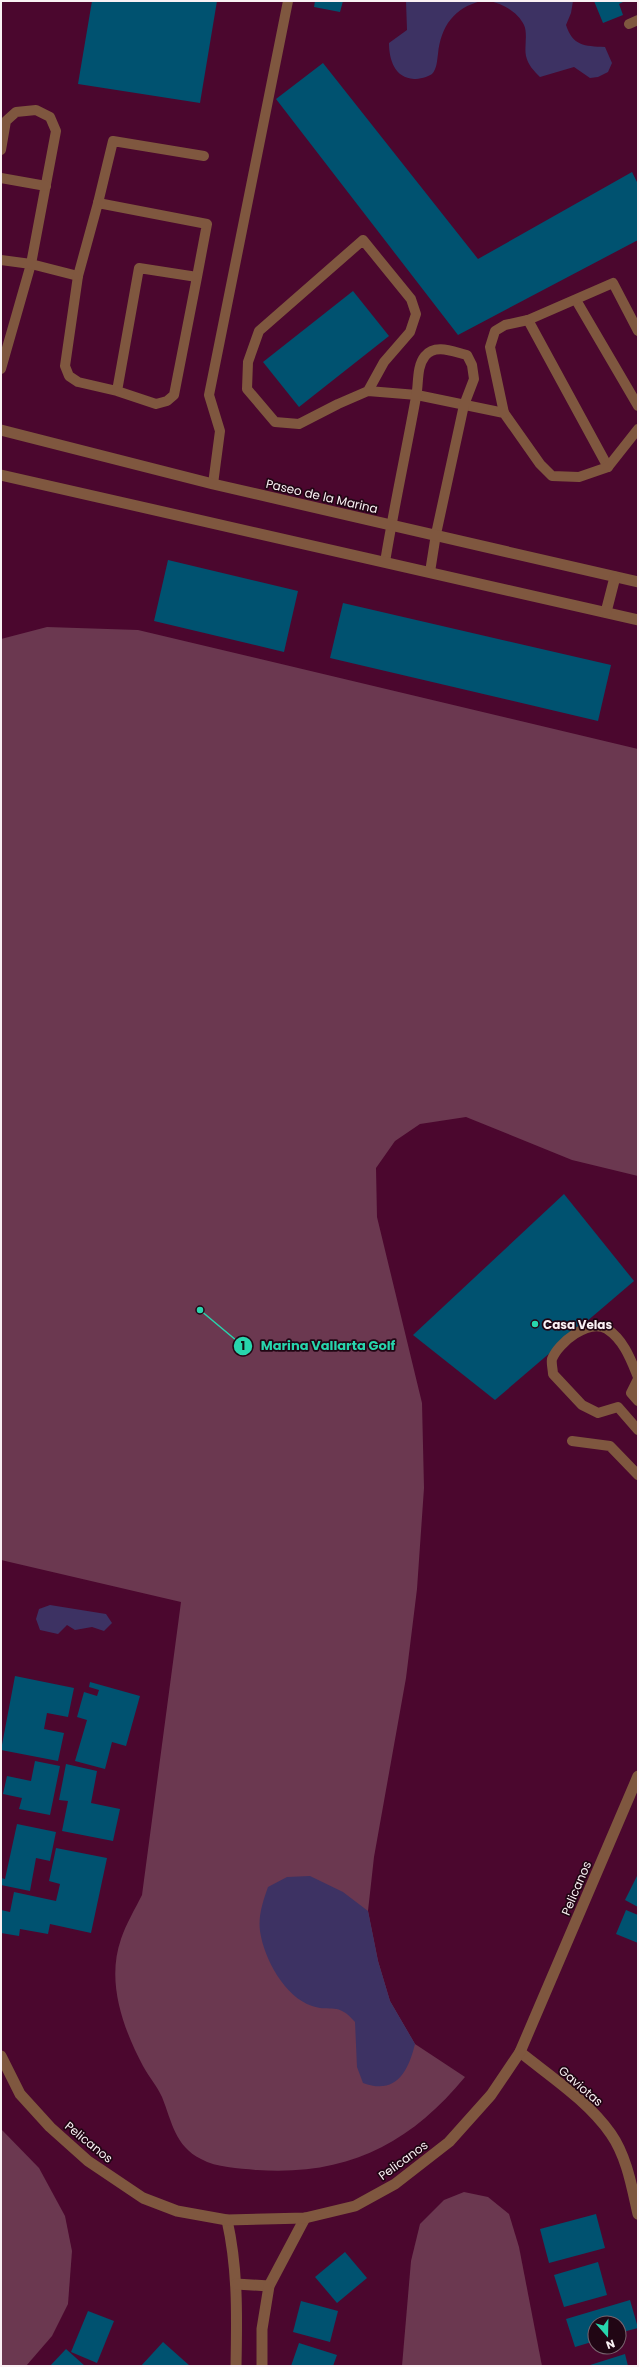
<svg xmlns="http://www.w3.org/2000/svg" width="639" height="2367" viewBox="0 0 639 2367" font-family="Poppins,sans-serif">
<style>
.green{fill:#6b3850}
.water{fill:#3d3263}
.building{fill:#005270}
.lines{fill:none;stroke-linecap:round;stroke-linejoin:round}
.service{stroke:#7f573f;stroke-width:10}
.minor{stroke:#7f573f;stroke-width:11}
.tertiary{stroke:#7f573f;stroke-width:11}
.poi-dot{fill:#28d5ad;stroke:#210614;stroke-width:1.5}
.labels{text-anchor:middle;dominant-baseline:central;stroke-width:3.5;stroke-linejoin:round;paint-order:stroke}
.street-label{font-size:12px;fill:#faf1f4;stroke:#210614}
.poi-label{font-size:12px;font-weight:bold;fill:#faf1f4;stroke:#210614;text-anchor:start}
.leader{fill:none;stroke:#28d5ad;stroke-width:1.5}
.callout-dot{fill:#28d5ad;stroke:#210614;stroke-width:1.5}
.mark-label{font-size:12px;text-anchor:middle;font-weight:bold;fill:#111}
.callout-label{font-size:13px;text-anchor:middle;font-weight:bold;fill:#28d5ad;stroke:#210614;stroke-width:3.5;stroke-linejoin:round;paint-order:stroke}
</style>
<rect width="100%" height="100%" fill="#4b072e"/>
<g class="green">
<path d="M 47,627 L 138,630 L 638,749 L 638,1176 L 572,1160 L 466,1117 L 420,1124 L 395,1141 L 376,1168 L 377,1217 L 422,1403 L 424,1488 L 417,1589 L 406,1678 L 374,1857 L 368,1911 L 378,1961 L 390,2001 L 415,2044 L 465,2077 C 409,2145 346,2176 257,2170 C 239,2168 217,2168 201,2159 C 175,2146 172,2122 162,2097 C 157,2086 149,2077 143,2066 C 123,2028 106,1982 121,1939 C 126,1924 135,1909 142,1895 L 181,1602 L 1,1560 L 1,639 Z"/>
<polygon points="1,2129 39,2168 65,2216 72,2251 68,2304 52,2336 26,2366 1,2366"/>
<polygon points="464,2192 488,2197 509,2214 519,2247 542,2366 402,2366 411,2261 420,2224 444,2200"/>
</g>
<g class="water">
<path d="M 406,1 L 481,1 C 454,8 441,26 438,54 C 437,60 437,69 432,74 C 428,77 419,79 414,79 C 395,78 389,60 389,43 L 407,30 Z"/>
<path d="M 489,1 L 573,1 L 571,13 L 566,25 C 573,46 584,46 605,47 L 612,63 L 608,72 L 598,77 L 590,78 L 574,67 L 540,77 C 534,71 528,65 526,56 C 524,47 528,34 524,25 C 518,12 502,3 489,1 Z"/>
<polygon points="50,1605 106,1614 112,1623 104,1631 92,1627 75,1630 67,1625 58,1634 40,1630 36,1619 39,1609"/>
<path d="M 310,1876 L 343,1892 L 368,1911 L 378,1961 L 390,2001 L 415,2044 C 408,2073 395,2095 363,2083 L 357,2067 L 355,2022 C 337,2001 332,2013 312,2006 C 285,1997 264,1959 260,1931 C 258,1916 263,1901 268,1887 L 287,1877 Z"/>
</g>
<g class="building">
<polygon points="92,1 217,1 200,103 78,84"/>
<polygon points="315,1 343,1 340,12 314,7"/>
<polygon points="594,1 625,1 619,4 623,15 603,23"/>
<polygon points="323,63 478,259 632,172 638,184 638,240 458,335 276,99"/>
<polygon points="353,291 389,336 299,407 263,362"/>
<polygon points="168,560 298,591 284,652 154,621"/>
<polygon points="343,603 611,665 598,721 330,658"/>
<polygon points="564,1194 634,1281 495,1400 413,1335"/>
<polygon points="15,1676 74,1688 68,1717 47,1713 44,1729 64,1733 58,1761 1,1750"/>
<polygon points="90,1682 140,1696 126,1746 112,1742 105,1769 75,1761 87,1720 77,1717 84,1692 97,1696 99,1690 89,1687"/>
<polygon points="35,1761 60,1766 50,1815 19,1809 22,1798 3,1794 7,1776 31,1781"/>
<polygon points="66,1764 97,1771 91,1803 120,1809 113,1841 62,1831 68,1801 59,1800"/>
<polygon points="17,1824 56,1832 50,1861 36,1858 30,1891 1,1885 1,1878 5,1879"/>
<polygon points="56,1848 107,1858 91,1933 50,1924 48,1934 20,1929 19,1936 1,1933 1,1910 10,1912 14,1892 56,1901 60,1884 49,1881"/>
<polygon points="638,1874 638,1907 625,1900"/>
<polygon points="626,1910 638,1915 638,1943 616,1934"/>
<polygon points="596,2214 605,2248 549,2263 540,2229"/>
<polygon points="345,2252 367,2278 337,2303 315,2277"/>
<polygon points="598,2262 607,2295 564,2307 554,2275"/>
<polygon points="630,2300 638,2328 619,2333 619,2323 595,2323 595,2341 575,2347 566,2319"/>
<polygon points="301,2301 338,2311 330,2342 293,2332"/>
<polygon points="88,2311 114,2321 97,2363 71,2352"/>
<polygon points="163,2342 190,2366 141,2366"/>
<polygon points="299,2343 337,2355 333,2366 291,2366"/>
<polygon points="66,2349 85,2366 50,2366"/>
<polygon points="625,2354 628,2366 587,2366"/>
</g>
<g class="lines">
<g class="service">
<polyline points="629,24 638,20"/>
<polyline points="1,150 6,121 16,112 36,110 50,117 56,131 31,264 1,369"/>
<polyline points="1,178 46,186"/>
<polyline points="98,203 113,141 204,156"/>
<polyline points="1,260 31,264 78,276"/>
<polyline points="576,300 638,406"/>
<polyline points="528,320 608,467"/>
<polyline points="117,391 139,268 197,277 174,395 167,401 156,404 117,391 78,382 69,376 65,366 78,276 98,203 207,224 197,277"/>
<polyline points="368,391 384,362 410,332 416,314 411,299 363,240 259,331 248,362 247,389 275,422 299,424 338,404 368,391 417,395 504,413 540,464 552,476 579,477 608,467 638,429"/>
<polyline points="504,413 490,347 495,331 505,325 528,320 613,283 638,331"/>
<polyline points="213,484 220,431 209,395 288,1"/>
<path d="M 385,562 C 394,507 406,452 416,397 C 419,385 416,367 425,356 C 435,343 454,352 467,355 L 472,365 L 474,379 L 464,405 L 436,534 L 430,572"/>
<path d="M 638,1377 C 631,1360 624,1340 607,1329 C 589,1318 558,1343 552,1359 C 551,1363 553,1370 553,1374 L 582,1405 L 598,1413 L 618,1407 L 638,1430"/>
<polyline points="638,1379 631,1393 638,1401"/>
<polyline points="572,1441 610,1446 638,1475"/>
</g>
<g class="minor">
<path d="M 520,2052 C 551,2077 588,2101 611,2134 C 627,2157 632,2188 638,2214"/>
<path d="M 227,2220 C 238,2269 237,2316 236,2366"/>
<polyline points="236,2284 269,2286"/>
<polyline points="262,2366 262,2329 269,2286 305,2218"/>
</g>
<g class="tertiary">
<polyline points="1,430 213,484 638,582"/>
<polyline points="1,475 638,620"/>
<polyline points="606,612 615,577"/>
<polyline points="1,2056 20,2094 50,2127 88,2161 143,2198 177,2211 227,2220 305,2218 355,2206 395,2184 449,2142 491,2095 520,2052 638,1776"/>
</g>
</g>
<circle class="poi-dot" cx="535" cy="1324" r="4"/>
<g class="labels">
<g class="street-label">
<text transform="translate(322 496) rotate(13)">Paseo de la Marina</text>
<text transform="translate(576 1888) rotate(-67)">Pelicanos</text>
<text transform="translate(581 2086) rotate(41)">Gaviotas</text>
<text transform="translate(89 2142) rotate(39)">Pelicanos</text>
<text transform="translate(403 2160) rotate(-36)">Pelicanos</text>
</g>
<g class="poi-label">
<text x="543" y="1324">Casa Velas</text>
</g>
</g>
<path class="leader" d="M200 1310L243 1346"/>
<g class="callout-dot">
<circle cx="200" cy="1310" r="4"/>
<circle cx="243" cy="1346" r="10"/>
</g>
<g class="mark-label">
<text x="243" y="1350">1</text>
</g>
<g class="callout-label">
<text x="328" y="1350">Marina Vallarta Golf</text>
</g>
<rect width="639" height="2367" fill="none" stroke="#faf1f4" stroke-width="4"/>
<g transform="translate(607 2335) rotate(160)"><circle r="19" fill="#210614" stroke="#78646e"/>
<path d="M0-3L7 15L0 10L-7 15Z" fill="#28d5ad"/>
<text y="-6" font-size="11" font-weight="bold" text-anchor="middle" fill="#faf1f4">N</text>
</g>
</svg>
